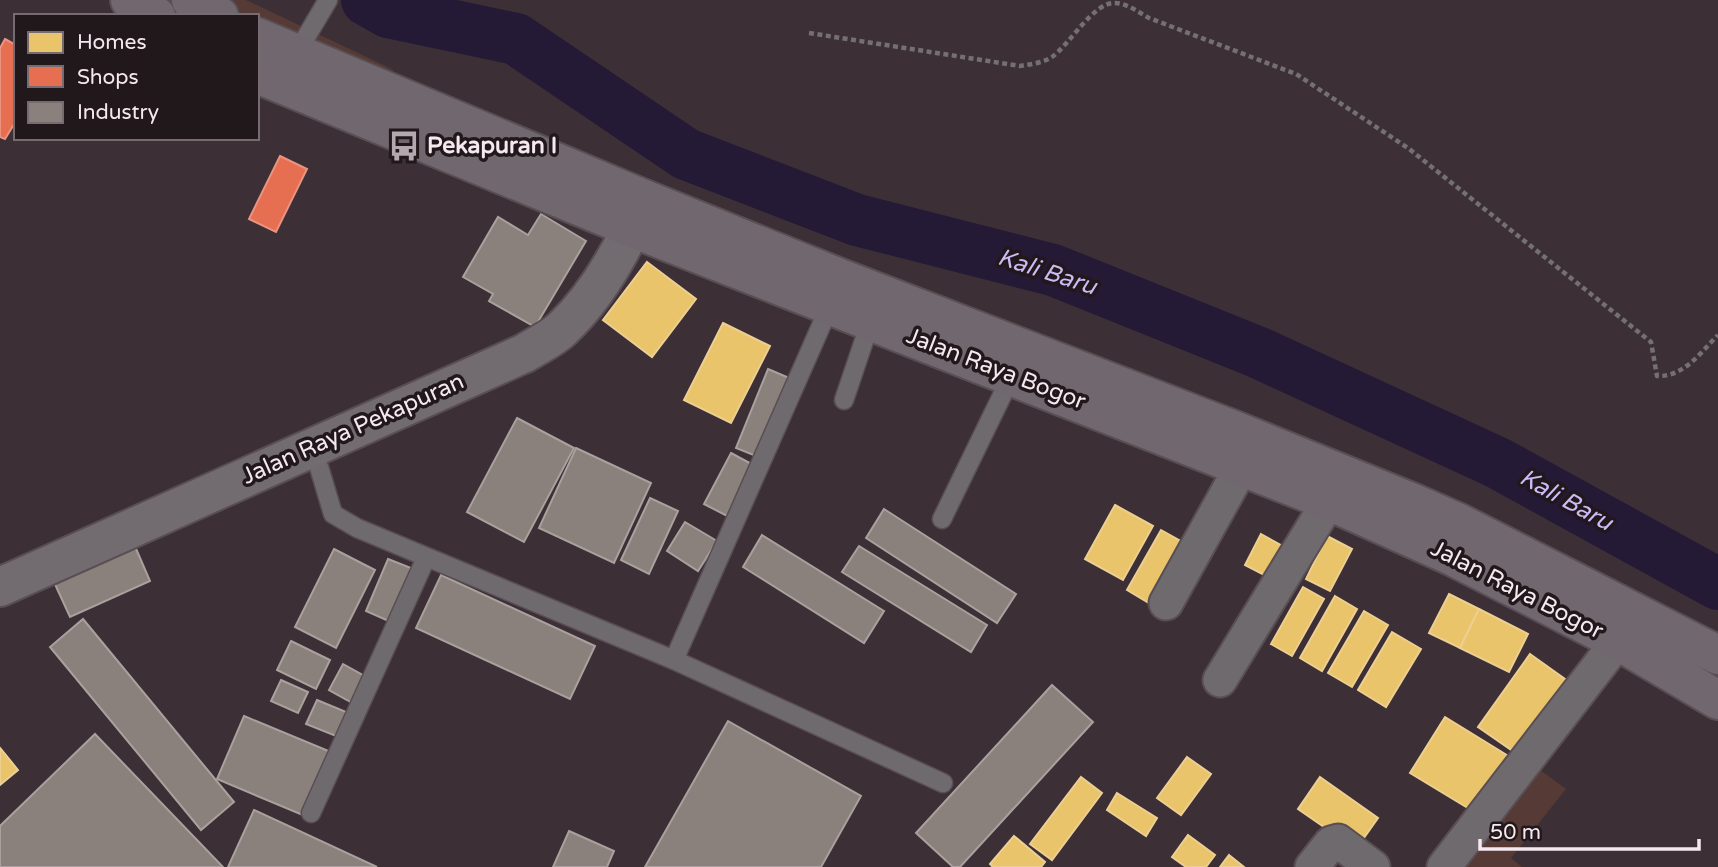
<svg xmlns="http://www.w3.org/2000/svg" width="1718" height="867" viewBox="0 0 1718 867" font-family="'Varela Round',sans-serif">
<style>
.green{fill:#563a35}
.homes{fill:#e9c46a;stroke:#edcf92;stroke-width:2}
.shops{fill:#e76f51;stroke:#eb9380;stroke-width:2}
.industry{fill:#8a817c;stroke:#aaa09e;stroke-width:2}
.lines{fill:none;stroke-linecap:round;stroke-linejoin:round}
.river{stroke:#251a36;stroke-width:52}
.service-casing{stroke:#594e53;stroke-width:21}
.minor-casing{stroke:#594e53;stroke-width:37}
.secondary-casing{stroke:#594e53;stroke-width:42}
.trunk-casing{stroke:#594e53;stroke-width:42}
.path{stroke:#746f73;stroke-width:4.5;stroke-dasharray:5 3.5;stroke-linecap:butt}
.service{stroke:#6f6a6e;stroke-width:18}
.minor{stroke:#6f6a6e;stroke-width:33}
.secondary{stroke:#726c71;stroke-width:38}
.trunk{stroke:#70686e;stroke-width:38}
.labels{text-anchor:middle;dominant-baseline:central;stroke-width:7;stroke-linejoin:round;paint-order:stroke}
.poi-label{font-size:23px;font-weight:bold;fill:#f5e8ee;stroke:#21181c;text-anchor:start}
.street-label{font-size:23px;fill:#f5e8ee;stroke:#21181c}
.water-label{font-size:24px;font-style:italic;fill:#ccbaf7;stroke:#21181c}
</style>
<rect width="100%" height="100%" fill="#3c3036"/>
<g class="green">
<polygon points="207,0 246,0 396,71 259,36 257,16 230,16"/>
<polygon points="1536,767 1566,789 1511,858 1522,867 1458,867"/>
</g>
<g class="homes">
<polygon points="647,262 696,299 652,357 603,320"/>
<polygon points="723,323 770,346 731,423 684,400"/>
<polygon points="1115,505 1153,526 1123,580 1085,559"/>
<polygon points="1161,530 1193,548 1159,609 1127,590"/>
<polygon points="1261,534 1286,548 1270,578 1245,565"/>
<polygon points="1327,536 1352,549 1330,591 1306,579"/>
<polygon points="1303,587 1324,599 1292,656 1271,644"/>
<polygon points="1449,594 1479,609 1460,648 1429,633"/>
<polygon points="1335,596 1357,609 1322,671 1300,658"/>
<polygon points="1479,609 1528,634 1509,672 1460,648"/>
<polygon points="1364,611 1388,625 1352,687 1328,673"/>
<polygon points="1392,632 1421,649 1386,707 1358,690"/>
<polygon points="1530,654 1572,684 1520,756 1478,727"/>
<polygon points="1445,717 1510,757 1476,813 1410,773"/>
<polygon points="0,748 18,770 0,785"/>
<polygon points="1187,757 1211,774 1181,815 1157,798"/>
<polygon points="1081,777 1102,793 1052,860 1030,844"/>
<polygon points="1320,777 1378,818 1356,849 1298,809"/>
<polygon points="1117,793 1157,818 1146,836 1107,810"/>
<polygon points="1188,835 1215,855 1206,867 1186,867 1172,857"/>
<polygon points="1014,836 1045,862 1041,867 993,867 990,864"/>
<polygon points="1229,855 1244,867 1220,867"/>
</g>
<g class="shops">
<polygon points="5,39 16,45 16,121 5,139 0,137 0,48"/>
<polygon points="280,156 307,169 276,232 249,219"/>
</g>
<g class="industry">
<polygon points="541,214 586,241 535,327 489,301 493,294 463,277 498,217 528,235"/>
<polygon points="768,369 794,380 761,458 736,448"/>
<polygon points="517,418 574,448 524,542 467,512"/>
<polygon points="576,448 651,483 614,563 539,528"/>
<polygon points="731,453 757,467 729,517 704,504"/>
<polygon points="650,498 678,511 649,574 621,560"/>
<polygon points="884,509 1016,594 997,623 866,538"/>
<polygon points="685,522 717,541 698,571 667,551"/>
<polygon points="762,535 884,611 864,643 743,567"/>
<polygon points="134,544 150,581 70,617 53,580"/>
<polygon points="859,546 987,625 971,652 842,572"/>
<polygon points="334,549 375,570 336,648 295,627"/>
<polygon points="388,559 416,570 393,623 366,611"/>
<polygon points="441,575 595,646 570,699 416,628"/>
<polygon points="83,619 234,802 201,830 50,647"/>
<polygon points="291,641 330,660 316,689 277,670"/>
<polygon points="343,664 368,678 354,704 329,690"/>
<polygon points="281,680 308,692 298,713 271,701"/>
<polygon points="1052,685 1093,722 960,867 953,867 916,833"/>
<polygon points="317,700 351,714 341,738 306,724"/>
<polygon points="244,716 331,752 305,816 217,779"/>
<polygon points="728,721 861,796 821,867 645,867"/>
<polygon points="95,734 223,867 0,867 0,826"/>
<polygon points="254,810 377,867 228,867"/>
<polygon points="569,831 614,851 607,867 553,867"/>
</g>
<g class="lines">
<polyline class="river" points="367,0 388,12 516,39 686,154 857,220 1053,270 1257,352 1498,463 1718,584"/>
<g class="service-casing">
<g id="service">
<polyline points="296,54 328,0"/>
<polyline points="832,301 674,660 943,783"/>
<polyline points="844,400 871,320"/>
<polyline points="319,467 333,514 357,528 674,660"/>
<polyline points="942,519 1012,375"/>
<polyline points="311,813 426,558"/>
</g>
</g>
<g class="minor-casing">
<g id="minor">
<polyline points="1166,603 1242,466"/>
<polyline points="1220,680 1329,501"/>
<polyline points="1312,867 1331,843 1338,841 1373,867"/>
<polyline points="1444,867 1618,641"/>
</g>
</g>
<g class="secondary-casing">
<path id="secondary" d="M 0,587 L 525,353 C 537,345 552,339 562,329 C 599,294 625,246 644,199"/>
</g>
<g class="trunk-casing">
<g id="trunk">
<polyline points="130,0 156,16"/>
<polyline points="191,0 219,16"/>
<polyline points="257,37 644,199 840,278 1234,430 1411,502 1459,523 1718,655"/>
<polyline points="257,74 632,228 1329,501 1454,557 1618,641 1718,700"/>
</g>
</g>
<path class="path" d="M 809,33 L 1020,66 C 1031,64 1043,63 1052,57 C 1070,44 1093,3 1114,3 C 1127,3 1138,12 1149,18 L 1296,74 L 1408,148 L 1651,342 L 1657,376 C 1684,377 1700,353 1718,335"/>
<use href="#service" class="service"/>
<use href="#minor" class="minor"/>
<use href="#secondary" class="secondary"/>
<use href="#trunk" class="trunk"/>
</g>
<defs>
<g id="bus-bare" transform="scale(2.415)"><path d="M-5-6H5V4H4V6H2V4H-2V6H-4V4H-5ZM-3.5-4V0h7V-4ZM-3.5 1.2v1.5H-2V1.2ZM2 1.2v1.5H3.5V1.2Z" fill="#b4a8ae" stroke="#21181c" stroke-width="2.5" paint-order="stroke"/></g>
</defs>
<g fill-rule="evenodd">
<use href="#bus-bare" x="404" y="146"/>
</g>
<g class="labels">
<g class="poi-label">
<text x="427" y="146">Pekapuran I</text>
</g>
<g class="street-label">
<text transform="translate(996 369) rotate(21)">Jalan Raya Bogor</text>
<text transform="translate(353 429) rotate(-24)">Jalan Raya Pekapuran</text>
<text transform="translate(1517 590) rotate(27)">Jalan Raya Bogor</text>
</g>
<g class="water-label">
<text transform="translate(1047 272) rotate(18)">Kali Baru</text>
<text transform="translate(1566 500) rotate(29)">Kali Baru</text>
</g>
</g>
<rect x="14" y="14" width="245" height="126" fill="#21181c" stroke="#766b70" stroke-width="2"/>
<rect x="28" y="32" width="35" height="21" fill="#e9c46a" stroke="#766b70" stroke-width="2"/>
<text x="77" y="49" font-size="21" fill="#f5e8ee">Homes</text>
<rect x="28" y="66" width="35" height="21" fill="#e76f51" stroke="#766b70" stroke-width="2"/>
<text x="77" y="84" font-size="21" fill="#f5e8ee">Shops</text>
<rect x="28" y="102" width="35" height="21" fill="#8a817c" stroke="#766b70" stroke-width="2"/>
<text x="77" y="119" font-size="21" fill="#f5e8ee">Industry</text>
<path d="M1480 839v10h219v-10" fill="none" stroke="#f5e8ee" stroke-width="3.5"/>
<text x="1490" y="839" font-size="21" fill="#f5e8ee" stroke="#21181c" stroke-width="5" paint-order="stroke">50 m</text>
</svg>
